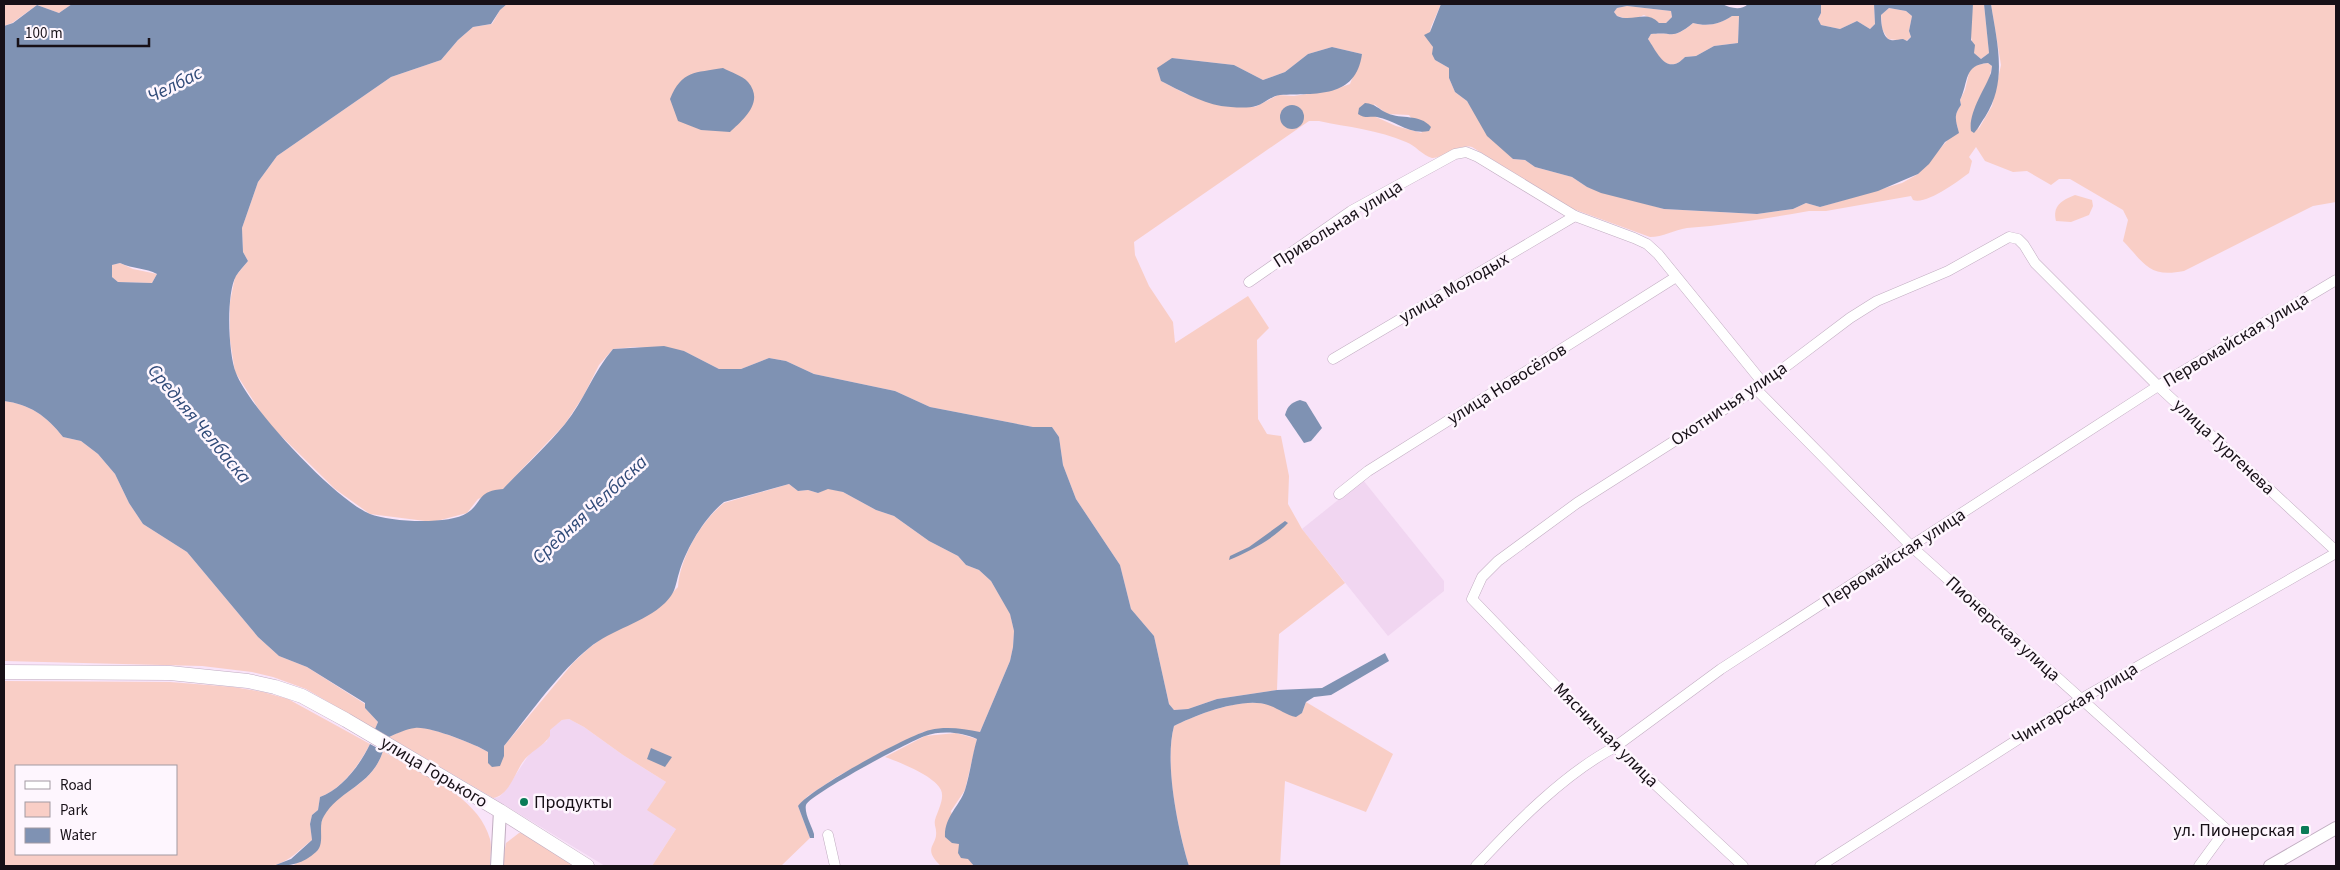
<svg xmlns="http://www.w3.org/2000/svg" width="2340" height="870" viewBox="0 0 2340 870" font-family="'Source Sans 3',sans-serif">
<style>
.built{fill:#f1d6f1}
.green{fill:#f9cec6;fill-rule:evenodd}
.water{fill:#7f92b3;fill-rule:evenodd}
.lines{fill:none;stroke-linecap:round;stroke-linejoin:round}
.minor-casing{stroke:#c1adc1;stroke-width:11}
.tertiary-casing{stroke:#c1adc1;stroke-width:14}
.secondary-casing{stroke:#c1adc1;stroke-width:15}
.minor{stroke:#fff;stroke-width:10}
.tertiary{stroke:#fff;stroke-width:12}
.secondary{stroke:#fff;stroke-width:14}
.poi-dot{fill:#0a7b57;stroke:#fef6fe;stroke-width:2}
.labels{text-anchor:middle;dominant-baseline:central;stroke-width:5;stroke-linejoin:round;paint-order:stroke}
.street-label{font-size:18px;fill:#171017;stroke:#fef6fe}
.poi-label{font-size:18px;fill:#171017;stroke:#fef6fe;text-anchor:start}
.water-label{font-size:19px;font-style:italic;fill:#304a78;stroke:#fef6fe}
</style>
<rect width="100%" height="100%" fill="#f9e4f9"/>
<g class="built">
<polygon points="1363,480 1444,581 1444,591 1388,636 1302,529"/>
<polygon points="569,719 584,727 623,755 666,782 676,829 652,866 605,866 493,798 499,797 505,791 530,753 547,741 549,730 562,720"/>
</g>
<g class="green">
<polygon points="4,4 72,4 59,13 37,5 12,23 4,26"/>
<path d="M 507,4 L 1441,4 L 1431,27 L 1429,40 L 1433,47 L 1435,60 L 1449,68 L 1449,78 L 1455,92 L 1467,101 L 1476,115 L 1513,159 L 1525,160 L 1535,167 L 1572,177 L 1587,187 L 1664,209 L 1757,214 L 1793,209 L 1806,203 L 1820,207 L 1902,183 L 1918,174 L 1958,128 C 1954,119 1955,113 1961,105 L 1960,100 L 1965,90 L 1970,69 L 1976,65 L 1988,63 L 1992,66 L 1978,130 L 1992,106 L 2001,65 L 1991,4 L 2336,4 L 2336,202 L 2313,206 L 2184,271 C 2149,278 2145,264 2123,241 L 2128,220 L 2123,210 L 2070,179 L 2059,179 L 2051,185 L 2027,171 L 2013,172 L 1985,161 L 1976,147 L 1969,157 L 1972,161 L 1969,173 C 1958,181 1927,205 1913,200 L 1911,196 L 1826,211 L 1809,211 C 1769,218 1728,225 1687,228 C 1674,230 1663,237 1650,237 L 1573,209 L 1472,147 C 1455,144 1442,159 1432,158 C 1423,156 1415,145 1406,142 C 1379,130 1347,127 1319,121 L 1309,121 L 1134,242 L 1135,255 L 1149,286 L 1173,322 L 1175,343 L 1248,296 L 1269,328 L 1257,340 L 1258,419 L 1267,434 L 1281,436 L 1289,476 L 1288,504 L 1302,529 L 1345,583 L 1279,634 L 1277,690 L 1217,699 L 1188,709 L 1174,710 L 1169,704 L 1154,636 L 1131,609 L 1120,565 L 1076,499 L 1063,465 L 1059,437 L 1052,427 L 1033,427 L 930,407 L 895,391 L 814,374 L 786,361 L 769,358 L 741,369 L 719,369 L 684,351 L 635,347 L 613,349 L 599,365 L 584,395 L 565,424 L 503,489 L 478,499 L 467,513 L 433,522 L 370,514 L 335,489 L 267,422 L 235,372 L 230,340 L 230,302 L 235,277 L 248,261 L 243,252 L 242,228 L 258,182 L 277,156 L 391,77 L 441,60 L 458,40 L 473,27 L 492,24 L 500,10 ZM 1332,47 L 1362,54 L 1350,84 L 1333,90 L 1294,96 L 1278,95 L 1255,107 L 1221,106 L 1186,94 L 1161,81 L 1172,58 L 1234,65 L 1263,80 L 1285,72 L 1308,54 ZM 1374,104 L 1387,114 L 1409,115 L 1422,133 L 1396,126 L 1376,117 Z"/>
<polygon points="1821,4 1874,4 1875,24 1870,29 1857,21 1840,29 1821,25 1818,19 1821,13"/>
<polygon points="1973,4 1984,4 1989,53 1981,59 1974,53 1970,31"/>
<polygon points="1627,6 1671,11 1672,17 1666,23 1659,23 1644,15 1632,20 1617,16 1614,12 1617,8"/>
<polygon points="1889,8 1906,11 1912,16 1909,31 1911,37 1906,41 1888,39 1882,29 1881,15"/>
<path d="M 1732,16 L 1739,16 L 1738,43 L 1714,46 L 1696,56 L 1685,57 C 1667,76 1657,54 1648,39 L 1651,34 C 1673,31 1672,41 1693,23 C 1708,27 1720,24 1732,16 Z"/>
<path d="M 2075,195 L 2092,200 L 2093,206 L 2089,215 L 2071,222 L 2056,221 C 2052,206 2062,200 2075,195 Z"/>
<polygon points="120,263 133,269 157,274 152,283 118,282 112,277 112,265"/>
<path d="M 4,401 C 29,404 47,416 63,437 L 81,441 L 98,454 L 115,474 L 129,503 L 143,524 L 187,552 L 258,637 L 279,656 L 307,667 L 365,704 L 365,708 L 378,722 L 375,729 L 306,689 L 273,677 L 252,672 L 202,666 L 4,661 Z"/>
<path d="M 789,484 L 798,491 L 808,490 L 818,493 L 828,488 L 843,492 L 876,510 L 894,516 L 929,541 L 958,556 L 966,565 L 979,570 L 991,581 L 1010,613 L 1014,631 L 1013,647 L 1010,661 L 980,732 L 944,729 L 923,732 L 838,776 L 808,796 L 798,806 L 810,838 L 781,866 L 652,866 L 676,829 L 647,810 L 666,782 L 623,755 L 584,727 L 569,719 L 562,720 L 550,730 L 550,736 C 543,747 530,751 522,763 C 515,774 508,796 493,798 L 389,737 C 398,733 408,727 418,727 C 435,729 473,743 488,752 L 488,763 L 504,756 L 504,746 L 573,663 L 589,648 L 612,631 L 653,612 L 678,587 C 680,558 701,521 724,503 Z"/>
<path d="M 4,681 L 170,682 L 233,687 L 263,692 L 288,699 L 370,744 C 359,765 342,789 320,797 L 318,810 L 312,815 L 310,824 L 312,840 C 299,850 290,861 273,866 L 4,866 ZM 16,766 L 176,766 L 176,854 L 16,854 Z"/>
<path d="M 1306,702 L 1393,754 L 1366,812 L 1285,781 L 1280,866 L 1189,866 C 1178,829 1164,764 1174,726 C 1198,714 1239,698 1266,704 C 1284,708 1279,716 1302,713 Z"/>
<path d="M 956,733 L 977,739 L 965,790 L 951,811 L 959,844 L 974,866 L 941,866 C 921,847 938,846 936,831 C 936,827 934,825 935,820 C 937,812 945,799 941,790 C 935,776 899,762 885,757 L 925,736 Z"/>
<path d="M 383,751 C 419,773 478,795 490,839 C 492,847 490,858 490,866 L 292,866 L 317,851 C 321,840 319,825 323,817 C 336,790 371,789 383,751 Z"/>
<polygon points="519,833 522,833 577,866 502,866 506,843"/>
</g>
<g class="water">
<path d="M 72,4 L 507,4 L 500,10 L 491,24 L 473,27 L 458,40 L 441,60 L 391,77 L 277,156 L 258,182 L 242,228 L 243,252 L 248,261 C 244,266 239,271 236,276 C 226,293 228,354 236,373 C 249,408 336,500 370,514 C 390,522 449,525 467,513 C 483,503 476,491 503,489 C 523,468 546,447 565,424 C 584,401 593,372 613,349 L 664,346 L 684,351 L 719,369 L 741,369 L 769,358 L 786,361 L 814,374 L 895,391 L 930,407 L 1033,427 L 1052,427 L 1059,437 L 1063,465 L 1076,499 L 1120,565 L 1131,609 L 1154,636 L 1169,704 L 1174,710 L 1188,709 L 1217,699 L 1277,690 L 1322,688 L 1385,653 L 1389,661 L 1331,695 L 1314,697 L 1306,702 L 1302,713 L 1296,717 C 1286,715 1278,708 1268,705 C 1244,696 1195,715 1174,726 C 1164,763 1178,830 1189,866 L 974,866 L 968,859 L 961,858 L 958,853 L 959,844 L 952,843 L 945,837 C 944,817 959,807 965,790 C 970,774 972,756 977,739 C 962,732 941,730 925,736 C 910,741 809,795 806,805 C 804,813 812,827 814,834 L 814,838 L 810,838 L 798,806 C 810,789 908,735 930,730 C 947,726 964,729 980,732 L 1010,661 L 1013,647 L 1014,631 L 1010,614 L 991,581 L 979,570 L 966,565 L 958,556 L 929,541 L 894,516 L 876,510 L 843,492 L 828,489 L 818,493 L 808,490 L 798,491 L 789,484 L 724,502 C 704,518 686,549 679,573 C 675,586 676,592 665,603 C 644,623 612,629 589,648 C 559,672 529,715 504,746 L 504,756 L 500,766 L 492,767 L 488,763 L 488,752 C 475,744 429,726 415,728 C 406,729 398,733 389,737 L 375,729 L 378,722 L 365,708 L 365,703 L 307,667 L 279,656 L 258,637 L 187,552 L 143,524 L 129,503 L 115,474 L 98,454 L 81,441 L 63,437 C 47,416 29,404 4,401 L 4,26 L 13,23 L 37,5 L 59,13 ZM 120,263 C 133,269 146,268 157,274 L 152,283 L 118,282 L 112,277 L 112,265 Z"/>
<path d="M 1441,4 L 1722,4 C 1730,8 1741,11 1748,4 L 1821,4 L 1821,13 L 1818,19 L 1821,25 L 1840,29 L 1857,21 L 1870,29 L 1875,24 L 1874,4 L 1973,4 L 1971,40 L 1975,45 L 1974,53 L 1981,59 L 1989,53 L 1984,4 L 1991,4 C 1997,43 2008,81 1985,117 C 1981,122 1979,128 1974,133 L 1971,131 C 1968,113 1985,89 1991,73 L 1992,66 L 1988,63 C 1963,65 1969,82 1960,100 L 1961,105 C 1953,116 1956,121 1959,133 L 1945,142 L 1929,164 L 1918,174 L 1878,191 L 1820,207 L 1806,203 L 1793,209 L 1757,214 L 1664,209 L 1601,193 L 1587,187 L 1572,177 L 1535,167 L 1525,160 L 1513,159 L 1487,136 L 1467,101 L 1455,92 L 1449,78 L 1449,68 L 1435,60 L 1432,54 L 1433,47 L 1424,35 L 1430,32 ZM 1627,6 L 1671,11 L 1672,17 L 1666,23 L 1659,23 C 1646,9 1633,23 1617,16 L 1614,12 L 1617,8 ZM 1889,8 L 1906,11 L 1912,16 L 1909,31 L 1911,37 L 1907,41 L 1903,39 C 1899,39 1894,41 1891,40 C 1882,38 1881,22 1881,15 ZM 1732,16 L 1739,16 L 1738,43 L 1714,46 L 1696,56 L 1685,57 C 1667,76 1658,54 1648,39 L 1651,34 C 1674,31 1671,41 1693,23 C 1708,27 1720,24 1732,16 Z"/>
<path d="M 1332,47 L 1362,54 C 1356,99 1316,93 1280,95 C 1271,96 1264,104 1256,106 C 1247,109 1230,107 1221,106 C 1200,102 1179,90 1161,81 L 1157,68 L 1172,58 L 1234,65 L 1263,80 L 1285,72 L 1308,54 Z"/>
<path d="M 723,68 C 730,72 743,76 748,82 C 765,102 743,120 730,132 L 701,130 L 678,121 L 670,99 C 682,70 695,73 723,68 Z"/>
<path d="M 1365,103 C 1376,104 1378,109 1387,113 C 1402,120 1419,113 1431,127 L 1429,131 C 1408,135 1395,120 1377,117 C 1370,116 1365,119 1358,114 L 1359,108 Z"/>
<circle cx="1292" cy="117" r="12"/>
<path d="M 1300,400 L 1306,402 L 1322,428 L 1311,441 L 1304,443 L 1285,415 C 1288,405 1291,403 1300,400 Z"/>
<path d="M 1285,521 L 1288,523 C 1272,540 1250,551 1229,560 L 1230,556 L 1249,547 Z"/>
<path d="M 370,744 L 383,751 C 372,786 340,789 324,816 C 317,826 326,843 316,852 C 303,864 290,866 273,866 L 291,859 L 312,840 L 310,824 L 312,815 L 318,810 L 320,797 C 342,789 360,765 370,744 Z"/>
<polygon points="651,748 672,757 665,767 647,759"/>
</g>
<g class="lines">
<g class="minor-casing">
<g id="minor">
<polyline points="1249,282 1351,211 1455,154 1466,152 1478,157 1575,216 1634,238 1647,244 1658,254 1763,383"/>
<polyline points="1333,359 1575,216"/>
<polyline points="1756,389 1912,547 2226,829 2199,866"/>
<polyline points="1339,494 1368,471 1676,277"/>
<polyline points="828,835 835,866"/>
<path d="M 1476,866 C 1515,824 1564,774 1615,747 L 1721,669 L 2158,386 L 2336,280"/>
<polyline points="1743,866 1615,747 1472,599 1482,577 1498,561 1577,503 1756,389 1850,318 1877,301 1948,271 2009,237 2018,239 2024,245 2035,263 2158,386 2336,551"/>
<polyline points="1820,866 2081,699 2336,553"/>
</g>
</g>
<g class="tertiary-casing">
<g id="tertiary">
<polyline points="497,866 500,811"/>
<polyline points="2270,866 2336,828"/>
</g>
</g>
<g class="secondary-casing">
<polyline id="secondary" points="4,672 170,673 248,681 275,687 302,696 346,720 500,811 587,866"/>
</g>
<use href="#minor" class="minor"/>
<use href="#tertiary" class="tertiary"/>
<use href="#secondary" class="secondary"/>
</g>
<g class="poi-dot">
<circle cx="524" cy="802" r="5"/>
<rect x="2300" y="825" width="10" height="10" rx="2.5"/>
</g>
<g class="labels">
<g class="street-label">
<text transform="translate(1338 224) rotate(-32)">Привольная улица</text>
<text transform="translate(1454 288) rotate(-30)">улица Молодых</text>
<text transform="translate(2236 340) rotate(-31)">Первомайская улица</text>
<text transform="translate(1507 384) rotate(-32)">улица Новосёлов</text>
<text transform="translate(1729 404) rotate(-34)">Охотничья улица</text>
<text transform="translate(2224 447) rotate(43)">улица Тургенева</text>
<text transform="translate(1894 558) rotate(-33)">Первомайская улица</text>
<text transform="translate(2003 629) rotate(42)">Пионерская улица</text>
<text transform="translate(2075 704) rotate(-31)">Чингарская улица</text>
<text transform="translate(1606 735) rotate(45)">Мясничная улица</text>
<text transform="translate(434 772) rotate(31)">улица Горького</text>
</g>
<g class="poi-label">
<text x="534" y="802">Продукты</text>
<text x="2295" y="830" text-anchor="end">ул. Пионерская</text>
</g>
<g class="water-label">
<text transform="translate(175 85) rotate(-27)">Челбас</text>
<text transform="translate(199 424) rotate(50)">Средняя Челбаска</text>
<text transform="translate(590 510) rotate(-43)">Средняя Челбаска</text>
</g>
</g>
<rect width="2340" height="870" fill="none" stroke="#171017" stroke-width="10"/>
<rect x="15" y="765" width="162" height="90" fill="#fef6fe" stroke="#a29aa2"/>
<rect x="25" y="781" width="25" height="8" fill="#ffffff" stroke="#a29aa2"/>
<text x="60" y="790" font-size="15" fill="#171017">Road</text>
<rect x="25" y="802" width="25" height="15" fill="#f9cec6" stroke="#a29aa2"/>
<text x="60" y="815" font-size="15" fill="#171017">Park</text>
<rect x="25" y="828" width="25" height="15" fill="#7f92b3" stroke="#a29aa2"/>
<text x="60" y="840" font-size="15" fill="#171017">Water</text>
<path d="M18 38v8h131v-8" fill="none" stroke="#171017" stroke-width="2.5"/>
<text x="25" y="38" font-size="15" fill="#171017" stroke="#fef6fe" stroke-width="4" paint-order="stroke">100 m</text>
</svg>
